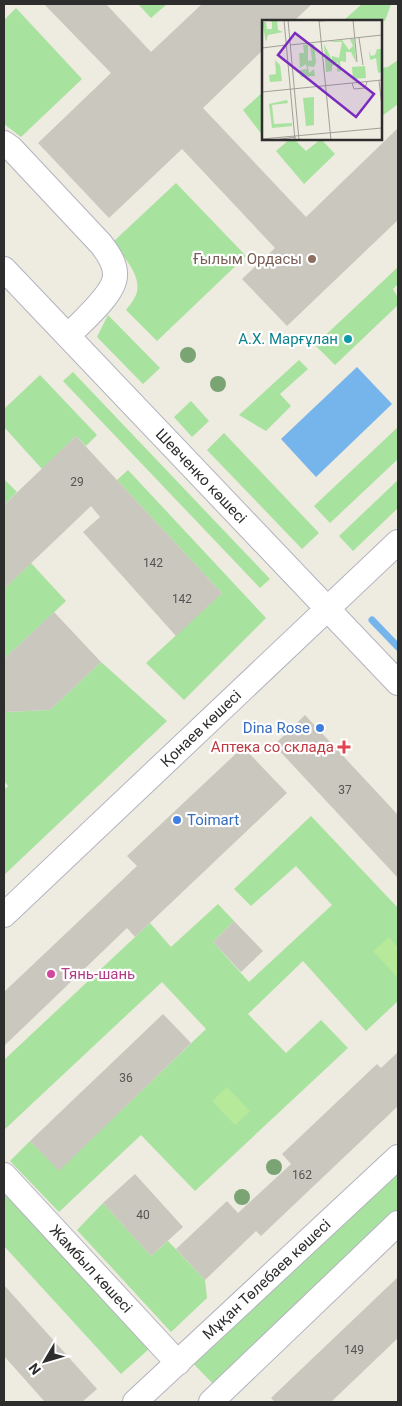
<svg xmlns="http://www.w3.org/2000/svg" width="402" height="1406" viewBox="0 0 402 1406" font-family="Roboto,sans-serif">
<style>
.green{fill:#a7e29e}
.pitch{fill:#b7e99a}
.water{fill:#76b4ec}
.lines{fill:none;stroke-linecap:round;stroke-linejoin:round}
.stream{stroke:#76b4ec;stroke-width:7}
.building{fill:#cac7bf}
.minor-casing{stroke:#b3b3c0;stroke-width:26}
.minor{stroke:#fff;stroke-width:24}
.tree{fill:#7ba475}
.education-dot{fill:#8d6e63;stroke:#fff;stroke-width:2}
.culture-dot{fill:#0f9aa8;stroke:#fff;stroke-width:2}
.shop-dot{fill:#3f7fe0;stroke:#fff;stroke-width:2}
.health-dot{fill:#e0444e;stroke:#fff;stroke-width:2}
.hotel-dot{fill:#d1479c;stroke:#fff;stroke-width:2}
.labels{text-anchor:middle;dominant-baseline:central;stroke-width:4.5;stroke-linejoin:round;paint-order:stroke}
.number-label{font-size:12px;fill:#545452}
.education-label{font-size:15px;fill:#785e54;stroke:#fff;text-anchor:end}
.culture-label{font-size:15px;fill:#0d838f;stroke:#fff;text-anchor:end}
.street-label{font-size:15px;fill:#2d2d2d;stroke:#fff}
.shop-label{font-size:15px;fill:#366cbe;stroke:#fff;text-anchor:end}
.health-label{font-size:15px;fill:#be3a42;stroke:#fff;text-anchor:end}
.hotel-label{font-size:15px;fill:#b23c85;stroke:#fff;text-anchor:start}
.inset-road{fill:none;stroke:#a19f98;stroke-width:1}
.view{fill:#7b2cbf;fill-opacity:0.15;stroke:#7b2cbf;stroke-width:2.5}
.inset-edge{fill:none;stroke:#2d2d2d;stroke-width:2.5}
</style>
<rect width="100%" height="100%" fill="#eeebe0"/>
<g class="green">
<polygon points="138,4 167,4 151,18"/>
<polygon points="362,4 391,4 385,21 343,21"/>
<polygon points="16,8 82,79 21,137 4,124 4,20"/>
<polygon points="398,60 398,104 381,117 381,68 388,67"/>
<polygon points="263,92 263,136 243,110"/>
<polygon points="290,139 294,139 306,151 321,139 335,154 304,184 276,151"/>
<path d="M 176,183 L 246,256 L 157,341 L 126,310 C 130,305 135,299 137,292 C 141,274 122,255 113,242 Z"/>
<polygon points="398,267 398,284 393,289 398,298 398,305 335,365 315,345"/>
<polygon points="108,315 160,368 143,384 97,337"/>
<polygon points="299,360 308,369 280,394 291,406 266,431 239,415"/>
<polygon points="73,372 270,579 260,588 63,381"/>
<polygon points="40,375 97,435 86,446 76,436 42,469 4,427 4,409"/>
<polygon points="191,401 209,421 192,437 174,417"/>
<polygon points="398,427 398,459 330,523 314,506"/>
<polygon points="224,433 319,533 302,549 207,450"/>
<polygon points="128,470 266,618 184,700 146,663 222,593 117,480"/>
<polygon points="4,479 17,492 4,505"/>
<polygon points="398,480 398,508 353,551 339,536"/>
<polygon points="31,563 66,601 4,659 4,589"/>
<polygon points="101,662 167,721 4,875 4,790 8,786 4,781 4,712 50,710"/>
<polygon points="311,816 398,908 398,1001 366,1031 303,961 248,1014 286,1053 321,1020 348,1048 195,1191 141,1135 59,1212 10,1161 30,1141 59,1170 206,1029 162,982 4,1130 4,1060 150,923 171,947 218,904 234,921 213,942 249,982 332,905 296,866 251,906 234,889"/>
<polygon points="398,1157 398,1223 221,1392 185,1355"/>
<polygon points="4,1189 150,1348 121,1374 4,1246"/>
<polygon points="103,1203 151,1256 168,1241 205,1280 207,1298 171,1332 77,1230"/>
</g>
<g class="pitch">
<polygon points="389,937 398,948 398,974 396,976 373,951"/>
<polygon points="227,1087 250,1111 235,1125 212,1101"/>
</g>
<polygon class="water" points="357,367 392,404 316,477 281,439"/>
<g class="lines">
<polyline class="stream" points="372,620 398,647"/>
</g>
<g class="building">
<polygon points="44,4 106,4 151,52 202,4 312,4 294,21 263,21 263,50 203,108 306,217 398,128 398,220 287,326 242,279 275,248 182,149 109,218 38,143 111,73"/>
<polygon points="76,436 222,593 176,636 83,532 100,517 91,506 4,589 4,505"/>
<polygon points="54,612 101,662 50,710 4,712 4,659"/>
<polygon points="305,715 398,815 398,878 274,745"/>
<polygon points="243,747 287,793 135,937 127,928 4,1046 4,992 137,866 127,856"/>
<polygon points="234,921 263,951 241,972 213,942"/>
<polygon points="163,1014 191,1043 59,1171 30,1141"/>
<polygon points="398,1052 398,1106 261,1236 256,1231 205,1280 176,1249 227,1201 238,1213 291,1164 282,1154 377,1064 381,1068"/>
<polygon points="135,1174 183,1227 151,1256 103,1203"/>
<polygon points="398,1277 398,1338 331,1402 275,1402 271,1398"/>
<polygon points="4,1285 97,1389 82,1402 45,1402 4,1356"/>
</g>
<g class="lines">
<g class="minor-casing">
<g id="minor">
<path d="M 4,143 L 11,148 L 101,244 C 108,253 116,264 115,276 C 114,295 81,322 68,336"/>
<path id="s1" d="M 4,269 L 398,683"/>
<path id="s2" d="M 4,915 L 398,542"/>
<path id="s3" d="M 4,1175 L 178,1363"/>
<path id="s4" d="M 135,1402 L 398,1157"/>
<polyline points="211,1402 398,1223"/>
</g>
</g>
<use href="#minor" class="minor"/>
</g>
<g class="tree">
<circle cx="188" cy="355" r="8"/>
<circle cx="218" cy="384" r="8"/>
<circle cx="274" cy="1167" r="8"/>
<circle cx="242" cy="1197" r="8"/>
</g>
<circle class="education-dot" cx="312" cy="259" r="5"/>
<circle class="culture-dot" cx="348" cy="339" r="5"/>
<g class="shop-dot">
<circle cx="320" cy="728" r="5"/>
<circle cx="177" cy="820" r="5"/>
</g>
<path class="health-dot" d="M341.5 739.5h5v5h5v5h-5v5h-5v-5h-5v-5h5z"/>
<circle class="hotel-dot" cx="51" cy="974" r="5"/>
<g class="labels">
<g class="number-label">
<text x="77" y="482">29</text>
<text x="153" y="563">142</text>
<text x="182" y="599">142</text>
<text x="345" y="790">37</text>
<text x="126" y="1078">36</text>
<text x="302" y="1175">162</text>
<text x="143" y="1215">40</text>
<text x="354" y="1350">149</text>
</g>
<g class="education-label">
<text x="302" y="259">Ғылым Ордасы</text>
</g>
<g class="culture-label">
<text x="338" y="339">А.Х. Марғұлан</text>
</g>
<g class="street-label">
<text stroke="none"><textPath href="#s1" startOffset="286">Шевченко көшесі</textPath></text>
<text stroke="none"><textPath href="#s2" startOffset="271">Қонаев көшесі</textPath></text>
<text stroke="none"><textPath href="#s3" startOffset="128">Жамбыл көшесі</textPath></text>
<text stroke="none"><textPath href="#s4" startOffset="180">Мұқан Төлебаев көшесі</textPath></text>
</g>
<g class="shop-label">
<text x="310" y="728">Dina Rose</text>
<text x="187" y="820" text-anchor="start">Toimart</text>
</g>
<g class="health-label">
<text x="334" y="747">Аптека со склада</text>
</g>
<g class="hotel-label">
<text x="61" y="974">Тянь-шань</text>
</g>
</g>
<g transform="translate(262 20)">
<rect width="120" height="120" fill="#eeebe0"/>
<path d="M 6,0 L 15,0 L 16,10 L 21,12 L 6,15 L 4,22 L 0,2 L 4,2 L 5,9 L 10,9 L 10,2 ZM 88,19 L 92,19 L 94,42 L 89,32 L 84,32 L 84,42 L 78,41 L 79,51 L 75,52 L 76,42 L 70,46 L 70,51 L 64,52 L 62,24 L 70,40 L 70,36 L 77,38 L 80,22 L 66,22 L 80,20 L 87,30 L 91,26 ZM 46,24 L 46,41 L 50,40 L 48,24 L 52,24 L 54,42 L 52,47 L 46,46 L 47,53 L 52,49 L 53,56 L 39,57 L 38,50 L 45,49 L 44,44 L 38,48 L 37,33 L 42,33 L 41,25 ZM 115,29 L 120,29 L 120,52 L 116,53 L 114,38 L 108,40 L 107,30 L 109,36 L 113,35 ZM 13,40 L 18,45 L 20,61 L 8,62 L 7,55 L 14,54 ZM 103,46 L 104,58 L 91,59 L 90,47 ZM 52,77 L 52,105 L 44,106 L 41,78 ZM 25,80 L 26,83 L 10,85 L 12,104 L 30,103 L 30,106 L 10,108 L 7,84 Z" fill="#a7e29e"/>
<path class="inset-road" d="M 22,0 L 33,120M 26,0 L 37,120M 57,0 L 69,120M 91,0 L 95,42M 57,1 L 73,0M 97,18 L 101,45M 28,25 L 120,15M 0,28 L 24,25M 117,61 L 120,86M 90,63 L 92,69 L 103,68 L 105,62M 0,72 L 120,60M 0,119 L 120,108M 12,120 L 34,117"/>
<path class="view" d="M 33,13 L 112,74 L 94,97 L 16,35 Z"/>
<rect width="120" height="120" class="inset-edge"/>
</g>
<rect width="402" height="1406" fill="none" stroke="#2d2d2d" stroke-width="10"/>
<g transform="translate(45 1361) rotate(232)" stroke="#ffffff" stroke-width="4" paint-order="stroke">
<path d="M0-4L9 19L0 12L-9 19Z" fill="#2d2d2d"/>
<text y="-8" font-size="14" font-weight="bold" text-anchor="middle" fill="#2d2d2d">N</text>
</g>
</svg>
